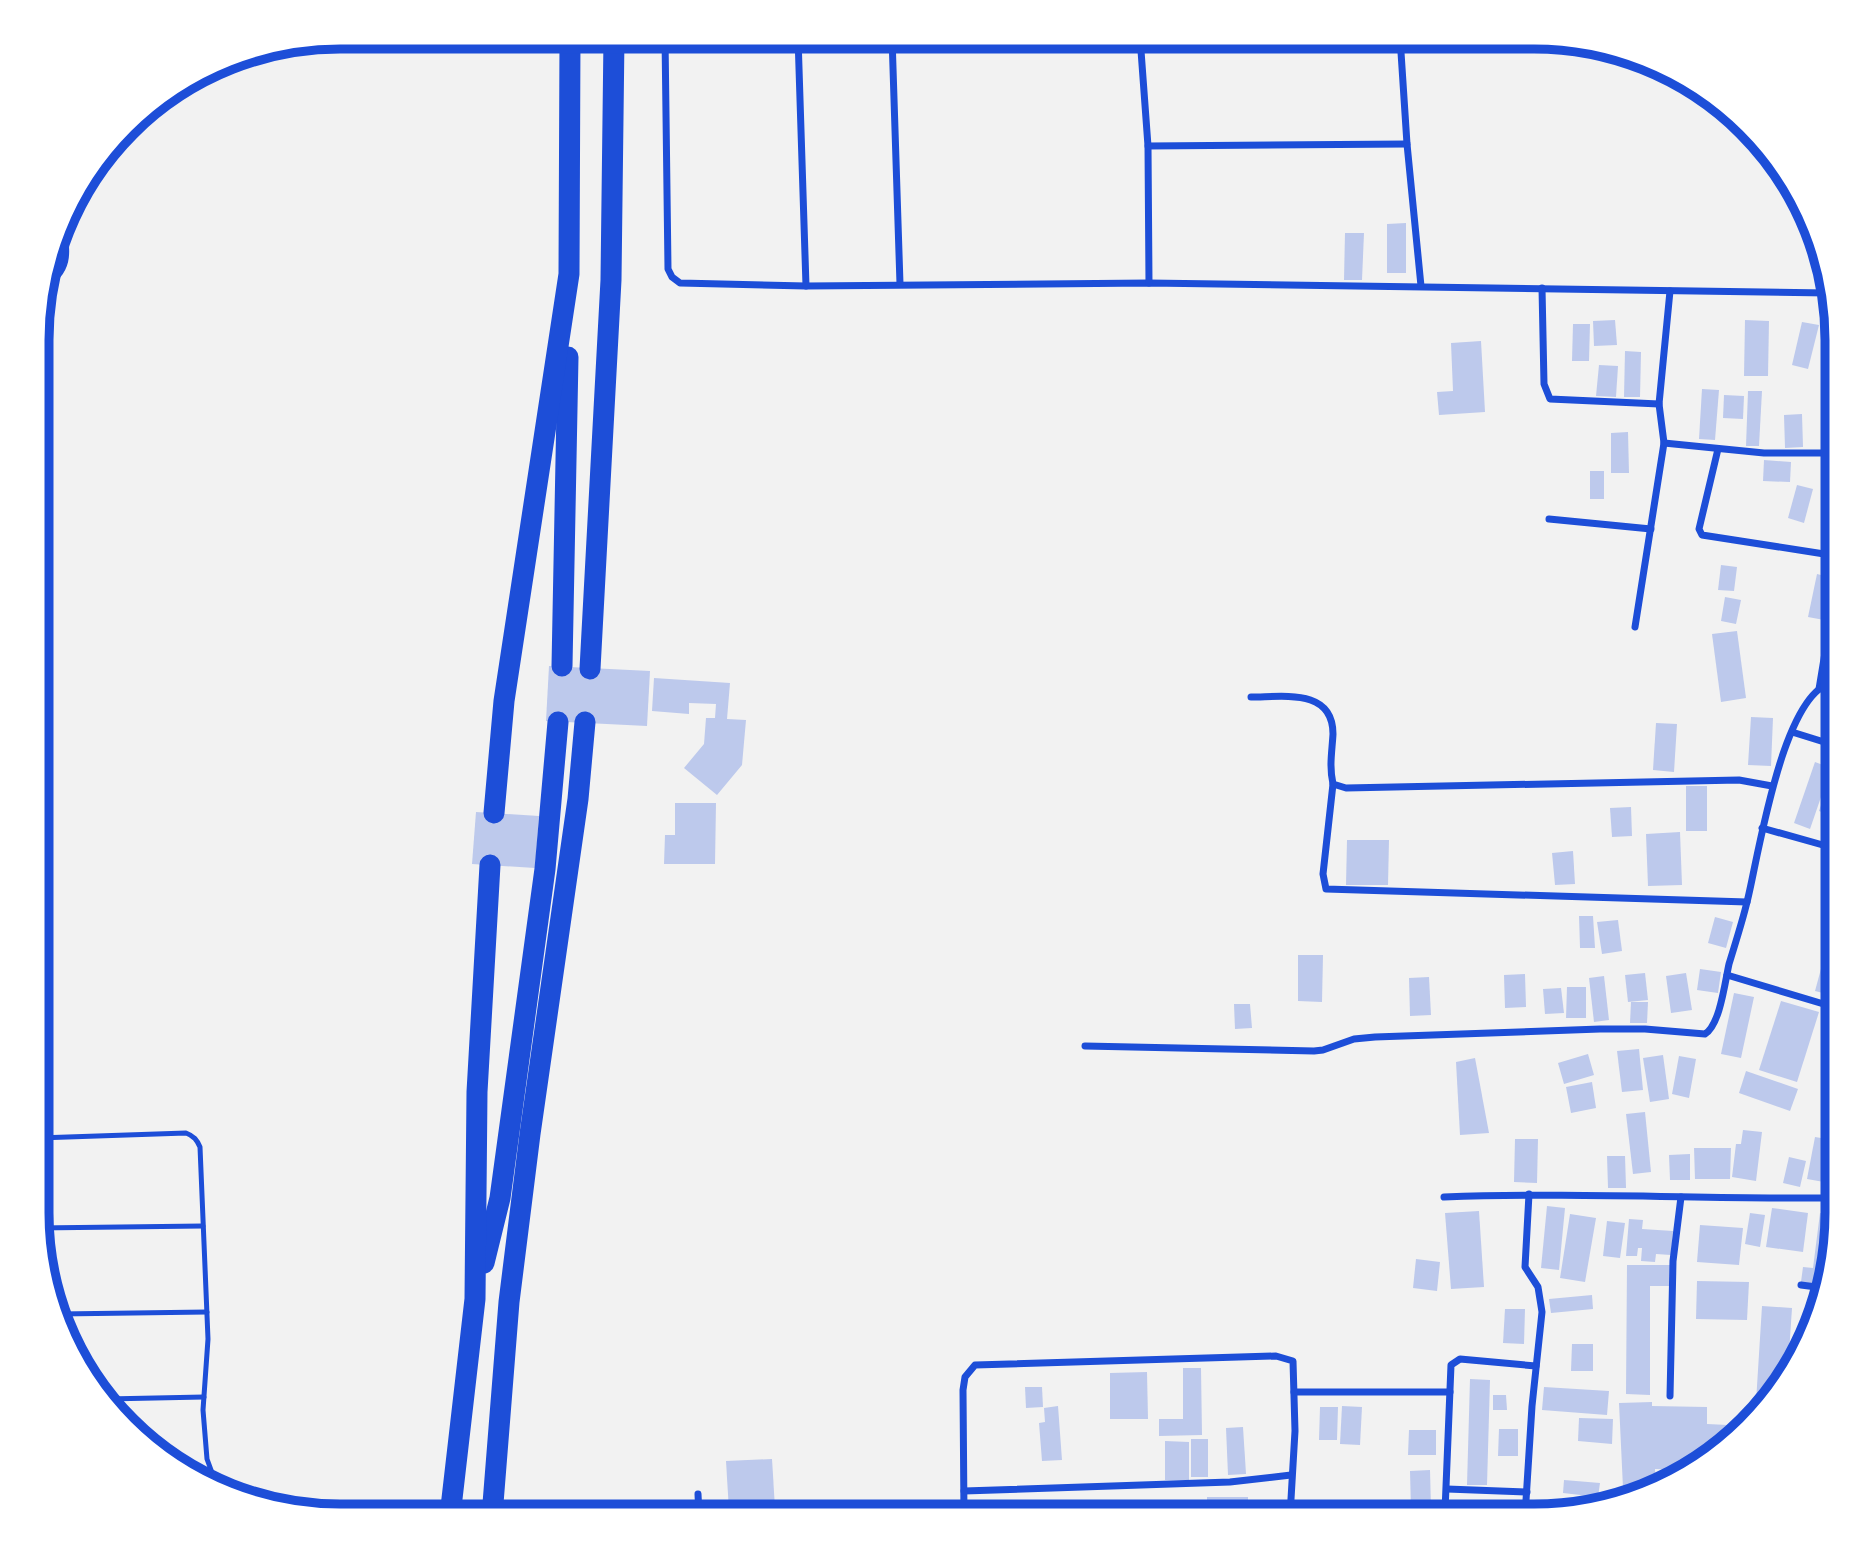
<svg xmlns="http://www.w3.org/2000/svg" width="1874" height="1553" viewBox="0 0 1874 1553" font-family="Roboto,sans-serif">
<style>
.building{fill:#bdc9ec}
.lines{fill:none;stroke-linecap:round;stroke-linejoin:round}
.service{stroke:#1d4ed8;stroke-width:5}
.minor{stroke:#1d4ed8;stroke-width:7}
.motorway{stroke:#1d4ed8;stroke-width:21}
.rim{fill:none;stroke:#1d4ed8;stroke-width:9}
</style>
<rect width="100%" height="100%" fill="#f2f2f2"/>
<g class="building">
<polygon points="1406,223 1406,273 1387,273 1387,224"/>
<polygon points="1345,233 1364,233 1362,280 1344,280"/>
<polygon points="1615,320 1617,345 1594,346 1593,321"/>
<polygon points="1745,320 1769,321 1768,376 1744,376"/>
<polygon points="1802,322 1819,325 1808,369 1792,365"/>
<polygon points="1573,324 1590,324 1589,361 1572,361"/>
<polygon points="1481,341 1485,412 1439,415 1437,392 1453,391 1451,343"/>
<polygon points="1625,351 1641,352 1640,397 1624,397"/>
<polygon points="1599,365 1618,366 1616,397 1596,396"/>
<polygon points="1702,389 1719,390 1715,440 1699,439"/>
<polygon points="1748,391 1762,391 1759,446 1746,446"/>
<polygon points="1724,395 1744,396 1743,419 1723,418"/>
<polygon points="1827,409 1837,410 1835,450 1822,449"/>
<polygon points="1802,414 1803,447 1785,448 1784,415"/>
<polygon points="1628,432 1629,473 1611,473 1611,433"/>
<polygon points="1764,460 1791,462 1790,482 1763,481"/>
<rect x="1590" y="471" width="14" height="28"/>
<polygon points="1797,485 1813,489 1804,523 1788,518"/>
<polygon points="1836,493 1837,493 1837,550 1824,547"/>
<polygon points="1721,565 1737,567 1734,591 1718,590"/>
<polygon points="1817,574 1833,578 1824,620 1808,617"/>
<polygon points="1725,597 1741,600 1736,624 1721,621"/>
<polygon points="1737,631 1746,698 1721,702 1712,634"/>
<polygon points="549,666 650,671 647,726 546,721"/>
<polygon points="654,678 730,683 727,719 746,720 742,765 717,795 684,768 704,744 706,718 715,718 716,704 689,703 689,714 652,711"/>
<polygon points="1751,717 1773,718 1771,766 1748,765"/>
<polygon points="1656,723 1677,724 1674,772 1653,770"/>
<polygon points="1815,762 1831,768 1810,829 1794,823"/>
<polygon points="1831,775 1837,778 1837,812 1835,817 1819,811"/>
<rect x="1686" y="786" width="21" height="45"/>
<polygon points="675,803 716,803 715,864 664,864 665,835 675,835"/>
<polygon points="1631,807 1632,836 1612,837 1610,808"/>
<polygon points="476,812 539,816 535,868 472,864"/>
<polygon points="1680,832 1682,885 1648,886 1646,834"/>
<polygon points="1347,840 1389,840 1388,885 1346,885"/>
<polygon points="1573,851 1575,884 1555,885 1552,853"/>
<polygon points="1579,916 1593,916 1595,948 1580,948"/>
<polygon points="1715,917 1733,922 1726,948 1708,943"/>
<polygon points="1618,920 1622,951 1602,954 1597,922"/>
<polygon points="1825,954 1837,956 1835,996 1815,991"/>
<polygon points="1298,955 1323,955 1322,1002 1298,1001"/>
<polygon points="1700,969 1721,972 1718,993 1697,990"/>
<polygon points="1645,973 1648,1000 1628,1002 1625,975"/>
<polygon points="1686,973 1692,1010 1671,1013 1666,976"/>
<polygon points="1525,974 1526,1007 1505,1008 1504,975"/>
<polygon points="1604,976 1609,1020 1594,1022 1589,978"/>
<polygon points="1429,977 1431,1015 1410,1016 1409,978"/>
<polygon points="1567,987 1586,987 1586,1018 1566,1018"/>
<polygon points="1561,988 1564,1013 1545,1014 1543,989"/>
<polygon points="1734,993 1754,997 1741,1058 1721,1054"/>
<polygon points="1781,1001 1819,1012 1797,1082 1759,1070"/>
<polygon points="1631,1002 1648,1002 1647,1023 1630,1023"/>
<polygon points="1234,1004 1250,1004 1252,1028 1235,1029"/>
<polygon points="1836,1047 1837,1047 1837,1083 1826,1080"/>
<polygon points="1639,1049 1643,1090 1622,1092 1617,1051"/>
<polygon points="1588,1054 1594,1075 1564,1084 1558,1063"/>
<polygon points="1663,1055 1669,1099 1650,1102 1643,1058"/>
<polygon points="1679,1056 1696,1059 1689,1098 1672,1094"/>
<polygon points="1475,1058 1489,1133 1460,1135 1456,1062"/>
<polygon points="1746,1071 1798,1089 1790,1111 1739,1093"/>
<polygon points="1592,1082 1596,1108 1571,1113 1566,1087"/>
<polygon points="1645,1112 1651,1172 1633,1174 1626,1114"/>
<polygon points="1743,1130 1762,1132 1756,1181 1732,1177 1736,1144 1741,1144"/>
<polygon points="1815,1137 1833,1140 1824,1182 1807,1179"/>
<polygon points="1515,1139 1538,1139 1537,1183 1514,1182"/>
<polygon points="1694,1148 1731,1148 1730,1179 1695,1179"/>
<polygon points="1690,1154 1690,1180 1670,1180 1669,1155"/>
<polygon points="1607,1156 1625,1156 1626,1188 1608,1188"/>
<polygon points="1789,1157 1806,1161 1800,1187 1783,1183"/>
<polygon points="1547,1206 1565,1208 1559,1270 1541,1268"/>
<polygon points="1772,1208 1808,1213 1803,1252 1766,1247"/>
<polygon points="1479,1211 1484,1287 1451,1289 1445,1213"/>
<polygon points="1750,1213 1765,1215 1760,1247 1745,1244"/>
<polygon points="1820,1213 1837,1215 1824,1285 1801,1282 1803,1267 1813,1268"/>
<polygon points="1570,1214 1596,1218 1585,1282 1560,1278"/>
<polygon points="1629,1219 1643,1220 1642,1229 1673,1231 1671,1255 1656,1254 1655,1262 1641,1261 1642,1248 1638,1248 1637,1256 1626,1256"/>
<polygon points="1607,1221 1625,1223 1620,1258 1603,1256"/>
<polygon points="1700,1225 1743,1228 1739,1265 1697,1262"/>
<polygon points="1416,1259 1440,1262 1437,1291 1413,1288"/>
<polygon points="1627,1265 1670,1265 1669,1286 1650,1286 1650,1395 1626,1394"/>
<polygon points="1697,1281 1749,1282 1747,1320 1696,1319"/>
<polygon points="1592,1295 1593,1309 1551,1313 1549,1299"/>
<polygon points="1762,1306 1792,1308 1788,1368 1765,1402 1756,1402"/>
<polygon points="1505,1309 1525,1309 1524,1344 1503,1343"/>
<polygon points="1572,1344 1593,1344 1593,1371 1571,1371"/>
<polygon points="1183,1368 1201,1368 1202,1435 1159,1436 1159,1419 1183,1419"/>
<polygon points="1147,1372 1148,1419 1110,1419 1110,1373"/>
<polygon points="1470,1379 1490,1380 1487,1485 1467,1485"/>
<polygon points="1025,1387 1042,1387 1043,1407 1026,1408"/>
<polygon points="1544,1387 1609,1391 1607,1415 1542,1410"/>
<polygon points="1493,1395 1506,1395 1507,1410 1493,1410"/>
<polygon points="1652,1402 1652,1406 1707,1407 1707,1424 1749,1426 1685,1470 1655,1469 1656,1487 1623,1488 1619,1403"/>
<polygon points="1058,1406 1062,1460 1042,1461 1039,1423 1045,1422 1044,1408"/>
<polygon points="1342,1406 1362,1407 1360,1445 1340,1444"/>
<polygon points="1320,1407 1338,1407 1337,1440 1319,1440"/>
<polygon points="1579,1418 1613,1419 1612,1444 1578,1441"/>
<polygon points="1243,1427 1246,1474 1228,1475 1226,1428"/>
<polygon points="1499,1429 1518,1429 1518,1456 1498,1456"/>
<polygon points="1409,1430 1436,1430 1436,1455 1408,1455"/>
<rect x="1191" y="1439" width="17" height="38"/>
<polygon points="1165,1441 1189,1442 1189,1480 1165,1480"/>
<polygon points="772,1459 775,1508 729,1511 726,1461"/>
<polygon points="1430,1470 1431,1509 1411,1510 1410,1471"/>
<polygon points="1564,1480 1600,1483 1598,1497 1563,1493"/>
<rect x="1207" y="1497" width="41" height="19"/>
<polygon points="1044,1502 1045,1516 1030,1516 1029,1503"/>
<polygon points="1005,1512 1005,1516 975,1516 975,1513"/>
</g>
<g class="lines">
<g class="service">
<path d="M 44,287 C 70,273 69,253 64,227"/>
<path d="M 38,1138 L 186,1133 C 194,1136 197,1140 200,1147 L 208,1339 L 203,1410 L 207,1459 L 218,1489"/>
<polyline points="37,1228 203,1226"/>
<polyline points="59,1314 207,1312"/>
<polyline points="106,1399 204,1397"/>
</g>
<g class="minor">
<polyline points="665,37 668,269 672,277 680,283 806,286 1149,283 1828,293"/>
<polyline points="798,37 806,286"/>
<polyline points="892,37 900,284"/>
<polyline points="1140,37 1148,146 1149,283"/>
<polyline points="1400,37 1407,144 1421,286"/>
<polyline points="1148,146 1407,144"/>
<polyline points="1542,288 1544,384 1550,399 1659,404"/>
<polyline points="1664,443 1764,453 1837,453"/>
<polyline points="1718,449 1699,529 1702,535 1837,556"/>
<polyline points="1549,519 1651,529"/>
<polyline points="1635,627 1664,443 1659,404 1670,291"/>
<polyline points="1819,689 1837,580"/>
<path d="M 1251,697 C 1283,697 1333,688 1333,734 C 1332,752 1329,766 1333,784 L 1346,788 L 1739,780 L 1772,786"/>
<polyline points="1792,732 1837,746"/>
<polyline points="1333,784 1323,874 1326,889 1747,902"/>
<polyline points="1762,828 1837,849"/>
<polyline points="1727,975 1837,1008"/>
<path d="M 1085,1046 L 1314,1051 L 1323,1050 L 1354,1039 L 1375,1037 L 1600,1029 L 1645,1029 L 1705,1034 C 1720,1025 1725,982 1729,964 C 1735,944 1742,923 1747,902 C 1758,860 1783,683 1837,682"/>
<path d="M 1444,1197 C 1575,1192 1706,1199 1837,1198"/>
<polyline points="1801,1285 1824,1288"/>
<polyline points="1294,1392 1450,1392"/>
<polyline points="1670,1396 1673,1261 1681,1197"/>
<polyline points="1447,1489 1527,1492"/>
<polyline points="964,1491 1230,1482 1291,1475"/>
<polyline points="698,1494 699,1516"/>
<polyline points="1290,1508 1442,1513 1445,1511 1451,1365 1460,1359 1536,1366"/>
<polyline points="964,1516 963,1390 965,1377 975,1365 1276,1356 1293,1361 1295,1431 1290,1516"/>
<polyline points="1525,1516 1532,1406 1542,1312 1538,1287 1525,1267 1529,1194"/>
</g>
<g class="motorway">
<polyline points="562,666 568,357"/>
<polyline points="590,669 611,280 614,37"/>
<polyline points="494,813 504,701 569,274 570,37"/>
<polyline points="484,1263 500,1198 545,869 558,722"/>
<polyline points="450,1516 475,1299 477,1092 490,865"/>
<polyline points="492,1516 509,1302 530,1134 578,799 585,722"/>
</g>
</g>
<path d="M0 0H1874V1553H0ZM340 49H1534A291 291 0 0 1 1825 340V1213A291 291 0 0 1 1534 1504H340A291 291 0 0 1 49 1213V340A291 291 0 0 1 340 49Z" fill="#fff" fill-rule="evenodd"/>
<path class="rim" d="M340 49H1534A291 291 0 0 1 1825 340V1213A291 291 0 0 1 1534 1504H340A291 291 0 0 1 49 1213V340A291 291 0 0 1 340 49Z"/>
</svg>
